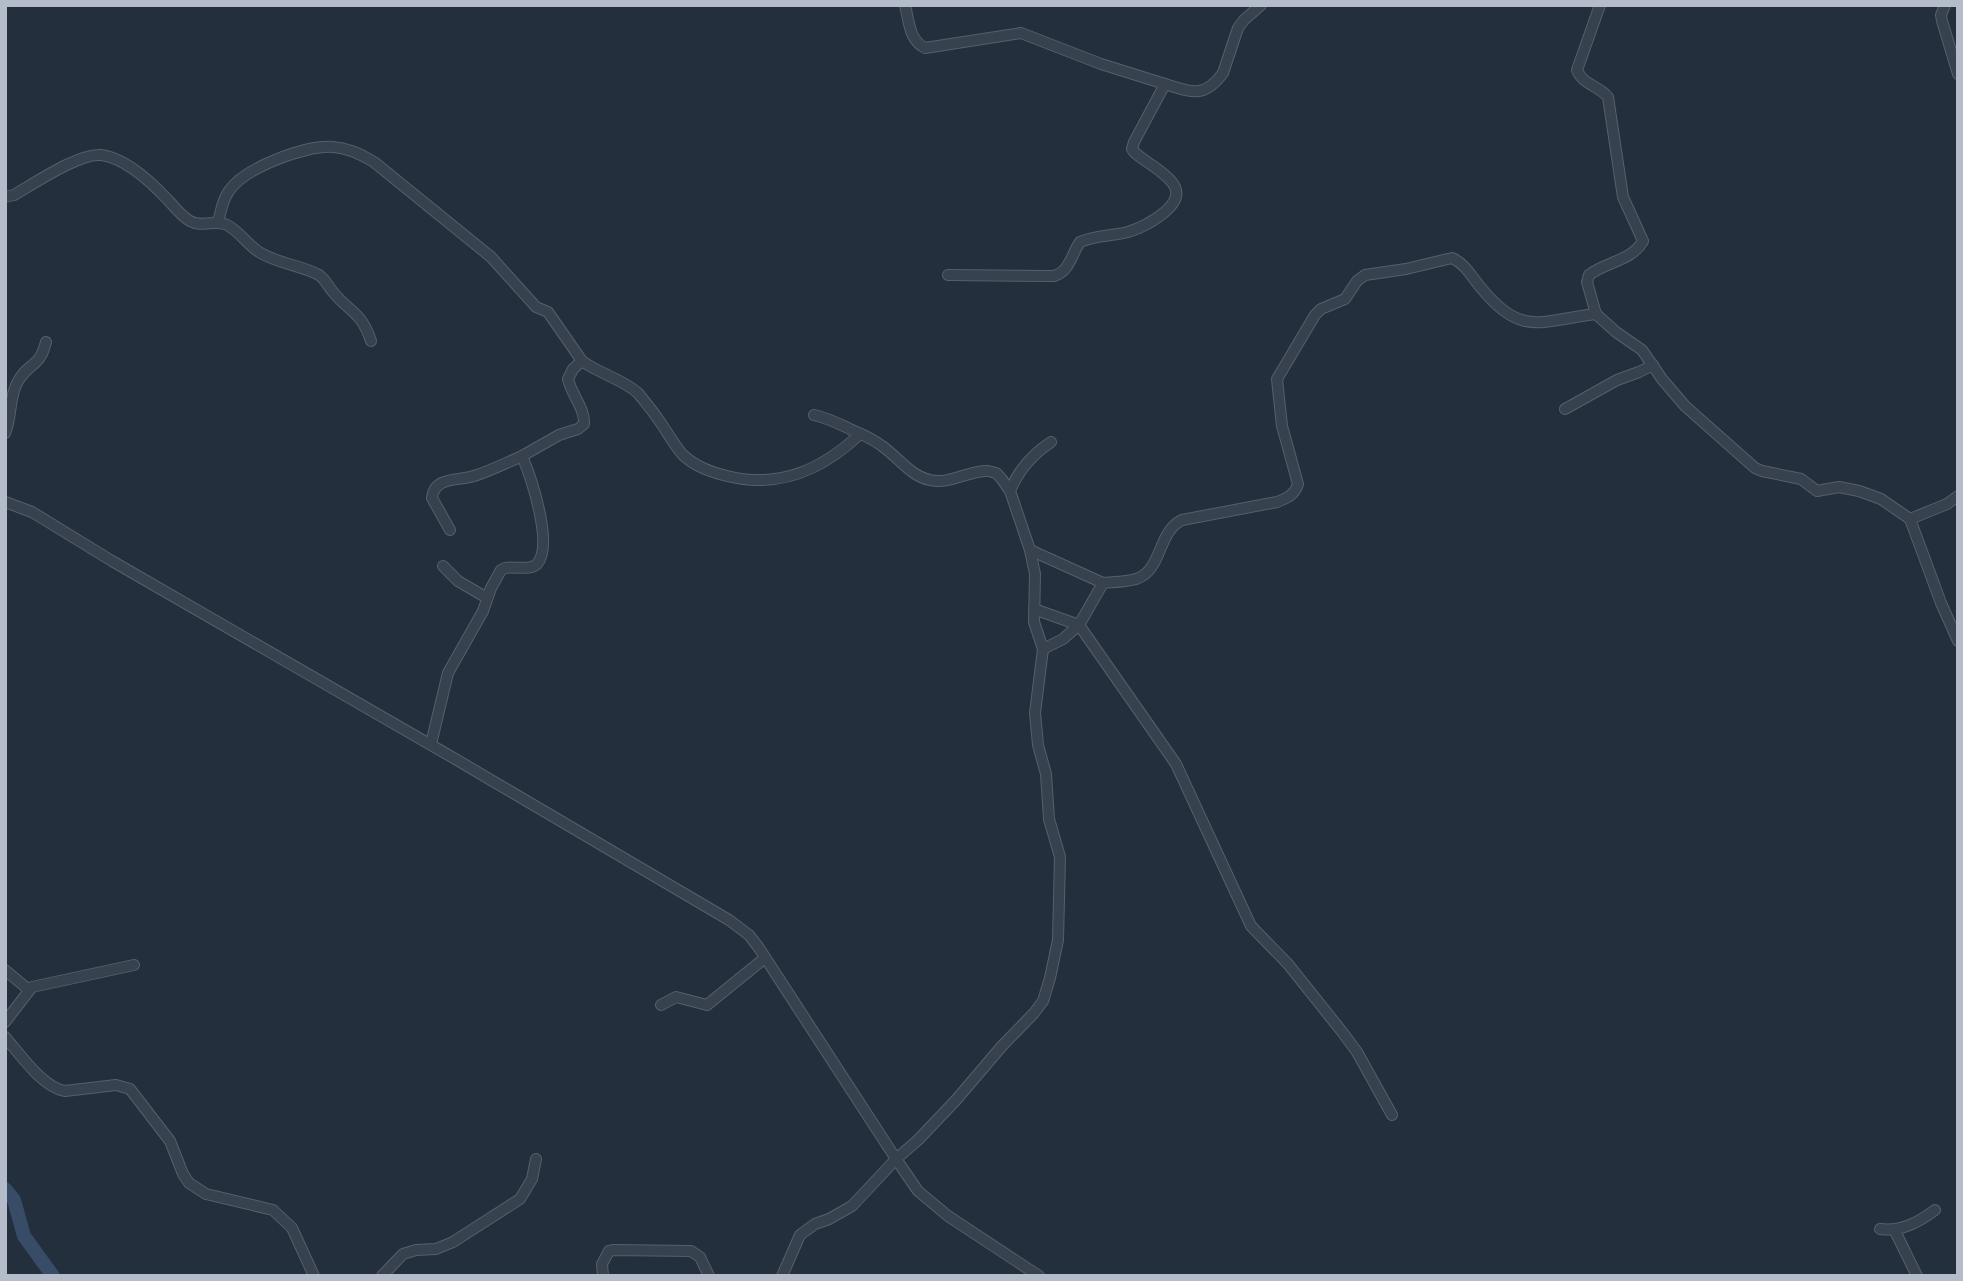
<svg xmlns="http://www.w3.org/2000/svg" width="1963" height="1281" viewBox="0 0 1963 1281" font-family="Quicksand,sans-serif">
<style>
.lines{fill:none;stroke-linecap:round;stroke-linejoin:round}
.river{stroke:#394c67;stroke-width:14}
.minor-casing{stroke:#565f6c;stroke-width:12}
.minor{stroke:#38414e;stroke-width:10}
</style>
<rect width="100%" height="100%" fill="#242f3e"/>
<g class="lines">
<polyline class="river" points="5,1189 14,1200 24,1236 53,1276"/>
<g class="minor-casing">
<g id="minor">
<path d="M 905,5 C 909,21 909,40 925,48 L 1021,33 L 1101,64 L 1165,84"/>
<path d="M 1600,5 L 1577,70 C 1582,84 1599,86 1608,97 L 1623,197 L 1643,241 C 1632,261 1605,262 1589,275 L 1587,282 L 1596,314 L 1616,332 L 1642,350 L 1662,379 L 1685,406 L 1755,468 L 1762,471 L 1801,479 L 1817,491 L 1839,487 L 1859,491 L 1881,499 L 1910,519 L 1941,603 L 1958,641"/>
<polyline points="1945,5 1941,15 1942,21 1958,74"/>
<path d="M 5,197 L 14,195 C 35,183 79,153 101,155 C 126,158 151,182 167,199 C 174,206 181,216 190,221 C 202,228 215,219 227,225 C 239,231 248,245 259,252 C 278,264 301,265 319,275 C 325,279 328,286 333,292 C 350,313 361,311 371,341"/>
<path d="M 218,222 C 221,212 222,200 229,191 C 244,168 305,145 333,147 C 348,148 361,154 374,162 L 491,257 L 536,307 L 548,312 L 582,361 L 573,369 L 568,379 C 571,394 585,408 584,424 L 578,429 L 559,435 L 522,456 C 531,477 554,545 537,564 C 530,571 514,566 505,568 L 501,570 L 491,588 L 483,611 L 448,673 L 431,744"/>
<path d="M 948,275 L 1054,276 C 1070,271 1071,255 1080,242 C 1095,235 1113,236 1128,232 C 1144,227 1184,207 1175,187 C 1169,174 1145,162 1134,152 L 1132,149 L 1134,142 L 1165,84 C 1191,92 1204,99 1223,73 L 1238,28 L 1244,20 L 1261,5"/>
<path d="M 582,361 C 600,374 622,379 638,393 C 645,402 652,410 658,419 C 667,431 673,444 683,455 C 696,467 711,472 727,476 C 779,489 822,470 860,434"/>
<polyline points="1565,409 1617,380 1639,372 1653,365"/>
<path d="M 5,433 C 12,417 9,398 17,383 C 22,373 28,369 36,362 C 42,357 44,349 46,342"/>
<path d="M 1010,491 C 1018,471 1033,454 1051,442"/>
<polyline points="5,502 32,512 112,561 457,760 729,920 749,935 759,948 896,1159 918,1191 948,1216 1039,1276"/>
<polyline points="1910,519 1947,504 1958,496"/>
<path d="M 450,530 L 432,498 C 434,476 459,481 474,476 C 490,471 506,463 522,456"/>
<polyline points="1030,550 1103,583"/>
<polyline points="443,566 458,581 487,598"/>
<polyline points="1034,609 1079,625 1176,764 1251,926 1288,964 1343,1033 1357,1052 1392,1115"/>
<path d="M 1043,649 L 1063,639 L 1079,625 L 1103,583 C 1113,582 1126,582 1136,579 C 1163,570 1157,532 1182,520 L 1277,502 C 1287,498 1295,495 1298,484 L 1282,426 L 1277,379 L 1315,315 L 1321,309 L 1345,299 L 1357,281 L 1365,275 L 1406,269 L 1452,258 C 1466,264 1472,278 1482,289 C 1522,338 1542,320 1596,314"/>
<polyline points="5,970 29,990"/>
<polyline points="661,1005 676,997 707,1005 765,958"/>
<polyline points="5,1022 32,987 134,965"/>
<path d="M 5,1037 C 20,1054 42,1087 65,1091 L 116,1085 L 130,1089 L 170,1141 L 183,1174 L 189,1183 L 206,1194 L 273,1210 L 292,1228 L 314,1276"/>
<path d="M 1880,1229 C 1901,1232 1919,1222 1935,1210"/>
<polyline points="1895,1231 1917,1276"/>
<polyline points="382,1276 403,1254 416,1250 436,1249 453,1242 520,1199 532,1179 536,1159"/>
<polyline points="603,1276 602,1264 609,1251 614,1250 691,1251 700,1257 709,1276"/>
<path d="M 782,1276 L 800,1235 L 815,1224 L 829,1219 L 852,1206 L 896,1159 L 918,1140 L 956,1100 L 1002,1046 L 1034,1013 L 1043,1001 L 1050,978 L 1058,940 L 1060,857 L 1049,819 L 1046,774 L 1038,745 L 1035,713 L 1043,649 L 1034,622 L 1035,574 L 1030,550 L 1010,491 L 1001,478 L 996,473 L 988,471 C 969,470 949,485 930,480 C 910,476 898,457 882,446 C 874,440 867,437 859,433 C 842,426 832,419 814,415"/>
</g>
</g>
<use href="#minor" class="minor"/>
</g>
<rect width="1963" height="1281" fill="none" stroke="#b4bcc9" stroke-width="14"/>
</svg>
